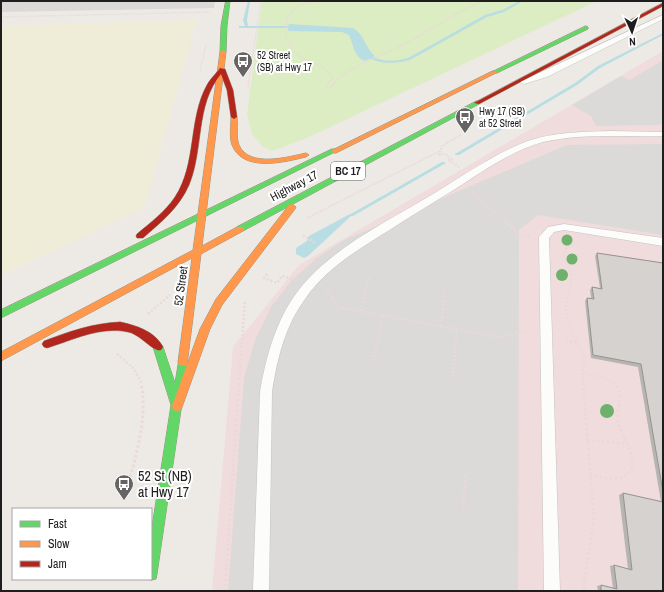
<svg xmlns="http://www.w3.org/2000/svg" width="664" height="592" viewBox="0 0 664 592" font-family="'Archivo Narrow',sans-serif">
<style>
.residential{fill:#dcdad8}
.commercial{fill:#f0dcdc}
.religious{fill:#dbdad8}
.farmland{fill:#efedd8}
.grass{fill:#dcecc3}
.water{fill:#b8dde2}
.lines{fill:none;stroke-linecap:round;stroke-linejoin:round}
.stream{fill:#b8dde2;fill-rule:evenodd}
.lane-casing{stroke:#c5c4c2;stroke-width:1}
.fast-casing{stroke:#98967e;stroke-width:1}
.slow-casing{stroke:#98967e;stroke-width:1}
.jam-casing{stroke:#98967e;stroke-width:1}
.path-far3{stroke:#ebd8d8;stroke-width:1.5;stroke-dasharray:1 1;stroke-linecap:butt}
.path-far2{stroke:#ebd8d8;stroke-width:2;stroke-dasharray:1.5 1.5;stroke-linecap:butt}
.path-far1{stroke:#ebd8d8;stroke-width:2.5;stroke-dasharray:2 2;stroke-linecap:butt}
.path{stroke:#ebd8d8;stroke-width:3;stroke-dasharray:2.5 2.5;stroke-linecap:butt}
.lane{fill:#fcfcfb;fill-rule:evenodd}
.fast{fill:#63d668;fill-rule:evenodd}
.slow{fill:#ff974d;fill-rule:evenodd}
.jam{fill:#b3261e;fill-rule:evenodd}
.tree{fill:#6eb16a}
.wall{fill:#b7b5b2}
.building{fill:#d5d2cf;stroke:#959391}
.labels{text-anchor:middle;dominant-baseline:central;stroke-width:4;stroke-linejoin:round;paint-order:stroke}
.far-poi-label{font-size:10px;fill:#1e1e1e;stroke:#fff;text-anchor:start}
.shield{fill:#fff;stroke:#626262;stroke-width:1}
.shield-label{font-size:11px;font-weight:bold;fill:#1e1e1e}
.street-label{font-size:12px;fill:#1e1e1e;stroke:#fff}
.near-poi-label{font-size:14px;fill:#1e1e1e;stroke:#fff;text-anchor:start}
</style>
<rect width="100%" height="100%" fill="#edeae6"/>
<polygon class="residential" points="1,1 215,1 214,8 1,12"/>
<polygon class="commercial" points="663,51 663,591 212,591 233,347 299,265"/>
<g class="religious">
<polygon points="663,60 663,123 658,125 596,126 591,116 572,105 621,76 630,80"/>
<polygon points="663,144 663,235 538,215 519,230 518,591 228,591 244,378 255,340 271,307 292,280 317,258 342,241 567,145"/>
</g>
<polygon class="farmland" points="197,20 144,208 1,275 1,26"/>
<polygon class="grass" points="262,1 597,1 307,138 272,151 262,146 252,134 247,115"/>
<g class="water">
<path d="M 289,24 L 353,28 C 365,35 365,48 375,56 L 365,61 C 353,56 354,45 349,35 L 342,32 L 288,31 Z"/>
<polygon points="350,214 352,215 308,256 304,258 296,254 296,248 307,241 309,236"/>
</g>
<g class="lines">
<g class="stream">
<polygon points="248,1 250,1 247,20 248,26 296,26 298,27 296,28 239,28 239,26 245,26 243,20"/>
<path d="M 520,1 L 523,1 L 504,12 L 487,17 L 410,60 C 394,64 377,65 363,54 L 366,53 C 379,62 393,62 408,58 L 485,15 L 502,10 Z"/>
<polygon points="663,33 663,35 600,68 577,85 459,155 455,155 455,154 575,83 598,66"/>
<polygon points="442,162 444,162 446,163 353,216 349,216 349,215"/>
</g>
<g class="lane-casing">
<g id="lane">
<polygon points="663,15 663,19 547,77 524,84 520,82"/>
<path d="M 610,131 L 663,132 L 663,136 C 623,137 582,133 543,142 C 512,150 479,174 452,191 C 432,203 411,216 391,229 C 359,249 326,268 305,299 C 285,326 277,359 272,392 L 269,591 L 253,591 L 260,392 C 266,357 276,320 298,291 C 332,247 387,222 433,194 C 461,177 490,157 520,144 C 548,132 580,132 610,131 Z"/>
<polygon points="564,224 663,238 663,246 564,230 554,232 549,238 560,591 544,591 539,237 548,227"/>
</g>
</g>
<g class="fast-casing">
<g id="fast">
<polygon points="226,1 230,1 227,26 226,52 223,54 220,52 221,26"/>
<polygon points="586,26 588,27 588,29 497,73 492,72"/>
<polygon points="477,101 479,102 479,104 243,231 237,231 236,229 237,227"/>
<polygon points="332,149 334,149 337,151 1,318 1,310"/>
<polygon points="158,343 161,344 163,347 175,383 179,359 183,358 187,359 188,362 157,574 156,579 151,580 147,579 151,579 151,533 171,405 153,347 155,344"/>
</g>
</g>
<g class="slow-casing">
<g id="slow">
<polygon points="223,50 226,52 202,246 237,227 243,227 244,229 243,231 201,254 187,365 183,366 179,365 178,362 192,258 1,361 1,352 193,250 220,52"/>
<polygon points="493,71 498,72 336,153 334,153 331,151"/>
<path d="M 234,115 L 237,117 C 238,126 236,137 239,145 C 249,168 288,157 306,153 L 309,155 L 306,157 C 285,162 243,173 232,145 C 229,137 231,126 231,117 Z"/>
<polygon points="292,204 296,207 295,209 222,305 210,329 181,410 177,411 173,410 172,406 200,329 216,299 289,205"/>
</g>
</g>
<g class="jam-casing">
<g id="jam">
<polygon points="663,3 663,6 479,104 474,103"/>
<path d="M 220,68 L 225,69 L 233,90 L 237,117 L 234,119 L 231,117 L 227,90 L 221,74 C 195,105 204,149 189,185 C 179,208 161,222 143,238 L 137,238 L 136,236 L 137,234 C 150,223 165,212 175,197 C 197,164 188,119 207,85 C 210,79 216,74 220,68 Z"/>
<path d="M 120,322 C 135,325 155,331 163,347 L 161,350 C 154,353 140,334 128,332 C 100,326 73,340 47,348 L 44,347 L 42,344 L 44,341 C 68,332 93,323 120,322 Z"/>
</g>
</g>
<g class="path-far3">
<path d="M 315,1 L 295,7 L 287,19 L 285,36 L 295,54 L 325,69 L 333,78 L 326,86 L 329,88 C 335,84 338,78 344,74 C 365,61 389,52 410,41 C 437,27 455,11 485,1"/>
<polyline points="1,17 210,12"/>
<polyline points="238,59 252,57"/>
<polyline points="200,72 206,44"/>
<polyline points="248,87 261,1"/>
</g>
<g class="path-far2">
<polyline points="459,167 449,160 452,159 445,154 439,155 442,146 462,134"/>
<polyline points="469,190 506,222"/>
<polyline points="307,218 440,151"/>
</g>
<g class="path-far1">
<polyline points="505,221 522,236 531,237"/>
<polyline points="303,235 316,244"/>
<polyline points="559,242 570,246"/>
<polyline points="577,242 566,248 564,256 571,273 572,281 566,304 566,313 575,339 585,357 582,373 583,384"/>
<polyline points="267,274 264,278 277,283 282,276 295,280"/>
<polyline points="327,290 338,307 498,337 523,332 530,334"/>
<polyline points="361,311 369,277"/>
<polyline points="148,314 170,295"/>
<polyline points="441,326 445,291"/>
<polyline points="566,341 578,343"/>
<polyline points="117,354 134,369 142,384"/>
<polyline points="373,361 383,315"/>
<polyline points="583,373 605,378 615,384"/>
<polyline points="453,377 457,329"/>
<polyline points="239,384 245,300"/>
</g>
<g class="path">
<polyline points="583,383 594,519 584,582 585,591"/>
<polyline points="587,440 628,444"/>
<path d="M 590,475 C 604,478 620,483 631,471 C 636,451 622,439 618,421 C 615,407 627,395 614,383"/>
<path d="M 124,501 C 133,463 149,422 141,383"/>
<polyline points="463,508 466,473"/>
<polyline points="225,591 239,383"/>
</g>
<use href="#lane" class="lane"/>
<use href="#fast" class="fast"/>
<use href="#slow" class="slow"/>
<use href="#jam" class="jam"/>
</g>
<g class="tree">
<circle cx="567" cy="240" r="5.5"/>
<circle cx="572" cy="259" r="5.5"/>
<circle cx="562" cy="275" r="6"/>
<circle cx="607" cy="411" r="7"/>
</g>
<polygon class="wall" points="597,253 663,263 663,591 598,591 597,586 601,585 613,588 610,566 614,565 628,569 619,495 623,493 661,502 638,367 591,358 585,301 587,298 591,298 590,290 592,287 600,288 595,256"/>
<g class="building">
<polygon points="597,253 663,263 663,492 641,364 593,355 587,298 594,299 592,287 602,289"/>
<polygon points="623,493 663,502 663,591 601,591 601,585 617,589 614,565 632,570"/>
</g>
<defs>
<g id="bus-pin" transform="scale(1)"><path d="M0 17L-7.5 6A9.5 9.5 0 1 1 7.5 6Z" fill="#666564" stroke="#fff"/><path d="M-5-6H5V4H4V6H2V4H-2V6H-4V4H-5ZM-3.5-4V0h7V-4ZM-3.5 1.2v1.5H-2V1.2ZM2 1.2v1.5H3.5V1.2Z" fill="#fff"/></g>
</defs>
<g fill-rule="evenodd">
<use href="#bus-pin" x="243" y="61"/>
<use href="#bus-pin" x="465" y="117"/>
<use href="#bus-pin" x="124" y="484"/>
</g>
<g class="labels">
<g class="far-poi-label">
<text x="257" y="55">52 Street<tspan x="257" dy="12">(SB) at Hwy 17</tspan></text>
<text x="479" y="111">Hwy 17 (SB)<tspan x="479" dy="12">at 52 Street</tspan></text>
</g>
<rect class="shield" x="331" y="162" width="34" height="18" rx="3"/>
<g class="shield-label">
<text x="348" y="171">BC 17</text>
</g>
<g class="street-label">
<text transform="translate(294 186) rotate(-28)">Highway 17</text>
<text transform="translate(181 286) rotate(-82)">52 Street</text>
</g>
<g class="near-poi-label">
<text x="138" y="476">52 St (NB)<tspan x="138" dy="16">at Hwy 17</tspan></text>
</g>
</g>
<rect width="664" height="592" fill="none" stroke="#1e1e1e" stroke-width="4"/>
<rect x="12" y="508" width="140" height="72" fill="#ffffff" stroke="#a5a5a5"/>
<rect x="20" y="521" width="20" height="6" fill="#63d668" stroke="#a5a5a5"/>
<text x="48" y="528" font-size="12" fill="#1e1e1e">Fast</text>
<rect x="20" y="541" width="20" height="6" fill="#ff974d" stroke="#a5a5a5"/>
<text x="48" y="548" font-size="12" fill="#1e1e1e">Slow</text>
<rect x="20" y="561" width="20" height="6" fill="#b3261e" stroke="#a5a5a5"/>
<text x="48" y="568" font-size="12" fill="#1e1e1e">Jam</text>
<g transform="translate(632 32) rotate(177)" stroke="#ffffff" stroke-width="3" paint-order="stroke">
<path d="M0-3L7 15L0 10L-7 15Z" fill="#1e1e1e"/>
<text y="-6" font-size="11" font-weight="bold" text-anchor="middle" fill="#1e1e1e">N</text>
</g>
</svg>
